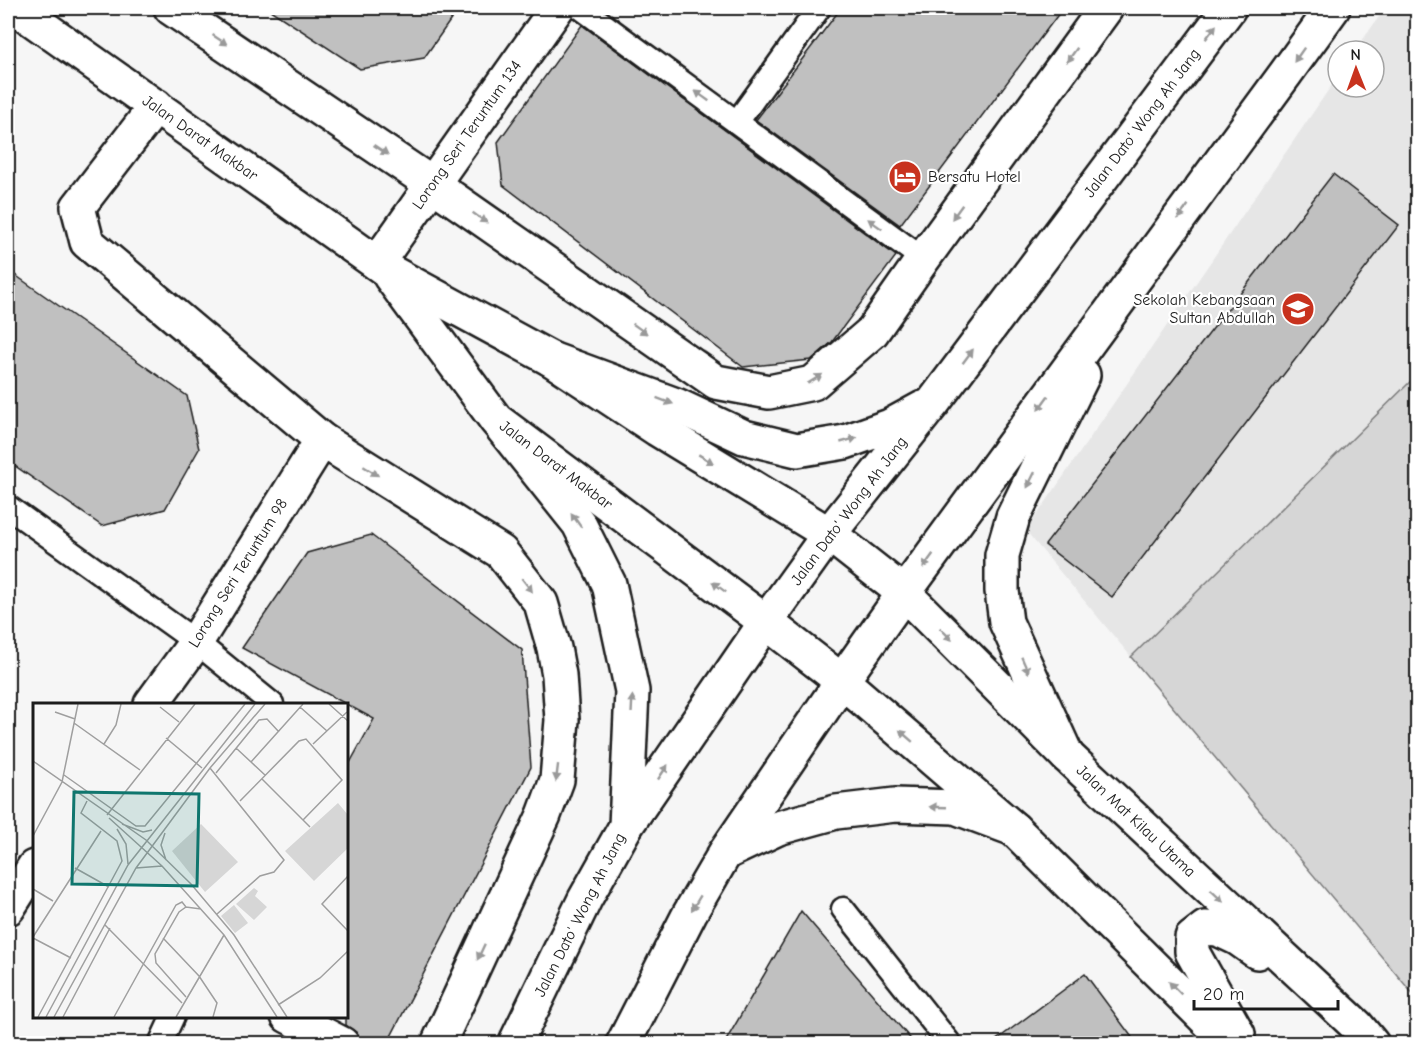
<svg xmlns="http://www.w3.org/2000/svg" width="1425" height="1051" viewBox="0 0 1425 1051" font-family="'Comic Neue',sans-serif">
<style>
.built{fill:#e6e6e6}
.green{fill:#d6d6d6;stroke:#797979;stroke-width:1.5}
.building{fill:#c0c0c0;stroke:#1c1c1c;stroke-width:1.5}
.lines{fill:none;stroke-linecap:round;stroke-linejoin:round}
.service-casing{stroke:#1c1c1c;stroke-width:27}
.minor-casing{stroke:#1c1c1c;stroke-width:38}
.tertiary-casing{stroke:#1c1c1c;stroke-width:38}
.secondary-casing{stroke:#1c1c1c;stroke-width:38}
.service{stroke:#fff;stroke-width:22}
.minor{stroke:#fff;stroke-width:33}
.tertiary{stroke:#fff;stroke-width:33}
.secondary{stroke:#fff;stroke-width:33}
.oneway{fill:#999}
.labels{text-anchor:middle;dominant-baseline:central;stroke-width:4.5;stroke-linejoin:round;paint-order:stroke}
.street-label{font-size:16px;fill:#1c1c1c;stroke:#fff}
.poi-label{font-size:16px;fill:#1c1c1c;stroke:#fff;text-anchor:start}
.inset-road{fill:none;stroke:#9f9f9f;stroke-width:1.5}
.view{fill:#0f766e;fill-opacity:0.15;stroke:#0f766e;stroke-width:3}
.inset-edge{fill:none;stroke:#1c1c1c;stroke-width:3}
</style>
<rect width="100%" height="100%" fill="#f6f6f6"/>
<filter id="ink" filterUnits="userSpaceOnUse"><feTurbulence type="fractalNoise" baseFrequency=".0167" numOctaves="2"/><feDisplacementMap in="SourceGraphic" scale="12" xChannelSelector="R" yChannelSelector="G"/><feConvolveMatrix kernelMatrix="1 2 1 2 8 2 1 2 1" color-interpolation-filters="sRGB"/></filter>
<g filter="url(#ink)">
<polygon class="built" points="1385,8 1417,8 1417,999 1026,531 1338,76 1338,87 1374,87 1374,51 1355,51"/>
<polygon class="green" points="1417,375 1417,999 1131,657"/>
<g class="building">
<polygon points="267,8 459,8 424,58 360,69"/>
<polygon points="841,8 1063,8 900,225 756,120"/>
<polygon points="582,25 896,256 832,342 811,360 743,367 503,185 498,142"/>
<polygon points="1333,174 1399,225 1112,597 1045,545"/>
<polygon points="8,270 187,396 199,449 165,509 102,526 8,461"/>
<polygon points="371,535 522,650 531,767 387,1044 361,1044 357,1033 346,1025 346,770 374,719 242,648 307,553"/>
<polygon points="801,911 915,1044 724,1044"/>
<polygon points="1085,974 1137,1044 991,1044"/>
</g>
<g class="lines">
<g class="service-casing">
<g id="service">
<polyline points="581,8 923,259"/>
<polyline points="737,122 819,8"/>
<polyline points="8,507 196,642 272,704"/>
<polyline points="843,909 950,1044"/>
<polyline points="160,1044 173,1016"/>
</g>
</g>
<g class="minor-casing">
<g id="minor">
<polyline points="171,8 432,184 716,382 769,392 813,383 872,332 923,259 1106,8"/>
<polyline points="156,106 78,207 87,242 322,440 501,552 541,603 554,648 559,675 562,720 557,780 544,815 438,1044"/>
<polyline points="377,263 557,8"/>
<polyline points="151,704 196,642 322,440"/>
<polyline points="8,908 34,867"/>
<polyline points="288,1016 342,1044"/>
</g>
</g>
<g class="tertiary-casing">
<g id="tertiary">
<polyline points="16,8 385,269 551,359 657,429 829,534 904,593 1067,756 1357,1026 1372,1044"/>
<polyline points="390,276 496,420 766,622 842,681 1014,829 1231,1044"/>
<polyline points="1238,1034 1192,952 1192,938 1205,928 1218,929 1237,938 1257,952"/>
</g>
</g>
<g class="secondary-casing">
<g id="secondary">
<polyline points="551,359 676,405 744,437 797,450 845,442 890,426 923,408"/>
<polyline points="496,420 579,524 609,584 632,691 626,826"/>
<polyline points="1067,756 1006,622 1002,591 1002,555 1013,517 1083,375"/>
<polyline points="727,852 778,828 836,812 895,805 955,807 1014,829"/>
<polyline points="515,1044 585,899 626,826 766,622 829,534 933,403 1229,8"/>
<polyline points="623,1044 690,913 725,853 842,681 904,593 1286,73 1333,8"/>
</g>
</g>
<use href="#service" class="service"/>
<use href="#minor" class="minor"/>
<use href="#tertiary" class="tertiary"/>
<use href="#secondary" class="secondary"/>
</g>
<defs><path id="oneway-solid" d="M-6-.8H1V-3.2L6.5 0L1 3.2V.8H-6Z" transform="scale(1.5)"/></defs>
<g class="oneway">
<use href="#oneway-solid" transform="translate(1211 32) rotate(-53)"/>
<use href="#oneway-solid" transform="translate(220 40) rotate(34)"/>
<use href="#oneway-solid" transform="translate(1072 55) rotate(126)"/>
<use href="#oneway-solid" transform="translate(1299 55) rotate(125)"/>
<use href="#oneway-solid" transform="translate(702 96) rotate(-144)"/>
<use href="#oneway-solid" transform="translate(381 150) rotate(34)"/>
<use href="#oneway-solid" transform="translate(957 212) rotate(126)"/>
<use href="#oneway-solid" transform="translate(1183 212) rotate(127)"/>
<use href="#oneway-solid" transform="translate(480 218) rotate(35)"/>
<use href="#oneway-solid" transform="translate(875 224) rotate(-144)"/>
<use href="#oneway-solid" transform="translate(640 329) rotate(35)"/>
<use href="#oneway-solid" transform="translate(968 356) rotate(-53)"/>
<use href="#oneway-solid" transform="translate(815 379) rotate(-32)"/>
<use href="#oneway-solid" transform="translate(665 401) rotate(20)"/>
<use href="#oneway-solid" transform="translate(1043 403) rotate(126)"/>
<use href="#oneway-solid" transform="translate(849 440) rotate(-16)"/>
<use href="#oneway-solid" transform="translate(706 459) rotate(31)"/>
<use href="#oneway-solid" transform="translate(371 471) rotate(32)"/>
<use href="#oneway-solid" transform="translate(1031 480) rotate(116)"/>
<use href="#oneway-solid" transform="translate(576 520) rotate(-125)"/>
<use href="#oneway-solid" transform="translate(928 561) rotate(126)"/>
<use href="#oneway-solid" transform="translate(527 585) rotate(52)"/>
<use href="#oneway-solid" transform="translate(719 587) rotate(-143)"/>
<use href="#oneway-solid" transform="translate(946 634) rotate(45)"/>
<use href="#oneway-solid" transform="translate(1025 665) rotate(66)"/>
<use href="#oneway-solid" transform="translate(632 704) rotate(-87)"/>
<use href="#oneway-solid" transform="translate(906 736) rotate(-139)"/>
<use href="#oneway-solid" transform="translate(663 772) rotate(-56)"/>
<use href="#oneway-solid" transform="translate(557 773) rotate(97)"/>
<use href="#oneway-solid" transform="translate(938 807) rotate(-178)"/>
<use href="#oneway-solid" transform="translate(1217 896) rotate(43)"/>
<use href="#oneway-solid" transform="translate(696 903) rotate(121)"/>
<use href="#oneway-solid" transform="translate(481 952) rotate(115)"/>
<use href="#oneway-solid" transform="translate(1175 988) rotate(-135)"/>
</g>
</g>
<defs>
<g id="hotel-disc" transform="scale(1.725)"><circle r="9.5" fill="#c8321e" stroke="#fff"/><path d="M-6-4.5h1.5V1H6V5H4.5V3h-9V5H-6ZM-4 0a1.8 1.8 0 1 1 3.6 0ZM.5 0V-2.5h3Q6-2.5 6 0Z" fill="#fff"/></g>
<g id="school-disc" transform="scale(1.725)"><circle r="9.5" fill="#c8321e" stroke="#fff"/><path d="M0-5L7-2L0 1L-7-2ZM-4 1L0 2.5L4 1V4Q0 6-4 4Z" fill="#fff"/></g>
</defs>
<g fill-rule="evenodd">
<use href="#hotel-disc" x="905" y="177"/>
<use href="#school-disc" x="1298" y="309"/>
</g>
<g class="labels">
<g class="street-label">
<text transform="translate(1142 123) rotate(-53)">Jalan Dato' Wong Ah Jang</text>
<text transform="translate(467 135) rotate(-55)">Lorong Seri Teruntum 134</text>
<text transform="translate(200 138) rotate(35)">Jalan Darat Makbar</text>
<text transform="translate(556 465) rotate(37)">Jalan Darat Makbar</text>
<text transform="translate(849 511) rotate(-53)">Jalan Dato' Wong Ah Jang</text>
<text transform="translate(238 573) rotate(-58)">Lorong Seri Teruntum 98</text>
<text transform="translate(1136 821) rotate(43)">Jalan Mat Kilau Utama</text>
<text transform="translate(580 915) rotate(-63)">Jalan Dato' Wong Ah Jang</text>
</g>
<g class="poi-label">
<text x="928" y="177">Bersatu Hotel</text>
<text x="1275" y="300" text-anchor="end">Sekolah Kebangsaan<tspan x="1275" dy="18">Sultan Abdullah</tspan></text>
</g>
</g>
<g transform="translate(33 703)">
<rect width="315" height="315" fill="#f6f6f6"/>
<path d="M 305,100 L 315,112 L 315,145 L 281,178 L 252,148 ZM 168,121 L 205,159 L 172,189 L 139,148 ZM 221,185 L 225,188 L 222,193 L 234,204 L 221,217 L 203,201 ZM 201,202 L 215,220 L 202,230 L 188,213 Z" fill="#d6d6d6"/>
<path class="inset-road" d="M 296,1 L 315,18M 127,4 L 146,19M 267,4 L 294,28M 22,9 L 42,16M 41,20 L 107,67M 133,35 L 169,65M 71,41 L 83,22 L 88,1M 280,41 L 314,9M 203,45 L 232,72M 0,58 L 113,137 L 158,181 L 201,232 L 254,314M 218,59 L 270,1M 177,65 L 251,157 L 241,169 L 227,173 L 184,211M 183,70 L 226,17 L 234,16 L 246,29M 31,72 L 103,123 L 112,123 L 212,1M 229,76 L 277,124M 207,98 L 266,38 L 273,36 L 309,77 L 270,117M 74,112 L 162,1M 76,115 L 129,163 L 191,232 L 244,314M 89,121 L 110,129 L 119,127M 84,126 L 93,141 L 95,161M 132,130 L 128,142 L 133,157M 0,133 L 29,79 L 45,1M 42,165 L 76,184M 103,165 L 129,163M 315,173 L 289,201 L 315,228M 0,186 L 20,198M 72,222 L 149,300M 0,234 L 68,128M 0,235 L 38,255M 130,235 L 166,273 L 184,300 L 180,314M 153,294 L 123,260 L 122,251 L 146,209 L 153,204 L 168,206M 245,302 L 287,275 L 315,248M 5,314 L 89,158 L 84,138 L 48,110 L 54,98M 13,314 L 95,162 L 222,1M 21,314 L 103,165 L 177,65 L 232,1M 30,314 L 77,225M 81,314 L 143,202 L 149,199 L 153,204M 143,314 L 191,232"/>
<path class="view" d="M 41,89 L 166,91 L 164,183 L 39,181 Z"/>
<rect width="315" height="315" class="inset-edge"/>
</g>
<rect width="1425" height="1051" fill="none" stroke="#fff" stroke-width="30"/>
<rect x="15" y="15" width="1395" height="1021" fill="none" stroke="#1c1c1c" stroke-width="2" filter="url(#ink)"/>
<g transform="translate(1356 69) rotate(359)"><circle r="28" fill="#ffffff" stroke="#a4a4a4" stroke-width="1.5"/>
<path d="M0-4.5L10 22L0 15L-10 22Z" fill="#c8321e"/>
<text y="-9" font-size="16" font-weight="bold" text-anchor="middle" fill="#1c1c1c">N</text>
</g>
<path d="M1194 1000v9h144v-9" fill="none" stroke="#1c1c1c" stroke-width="3"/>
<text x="1203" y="1000" font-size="18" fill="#1c1c1c" stroke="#ffffff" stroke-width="4.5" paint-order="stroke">20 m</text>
</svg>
